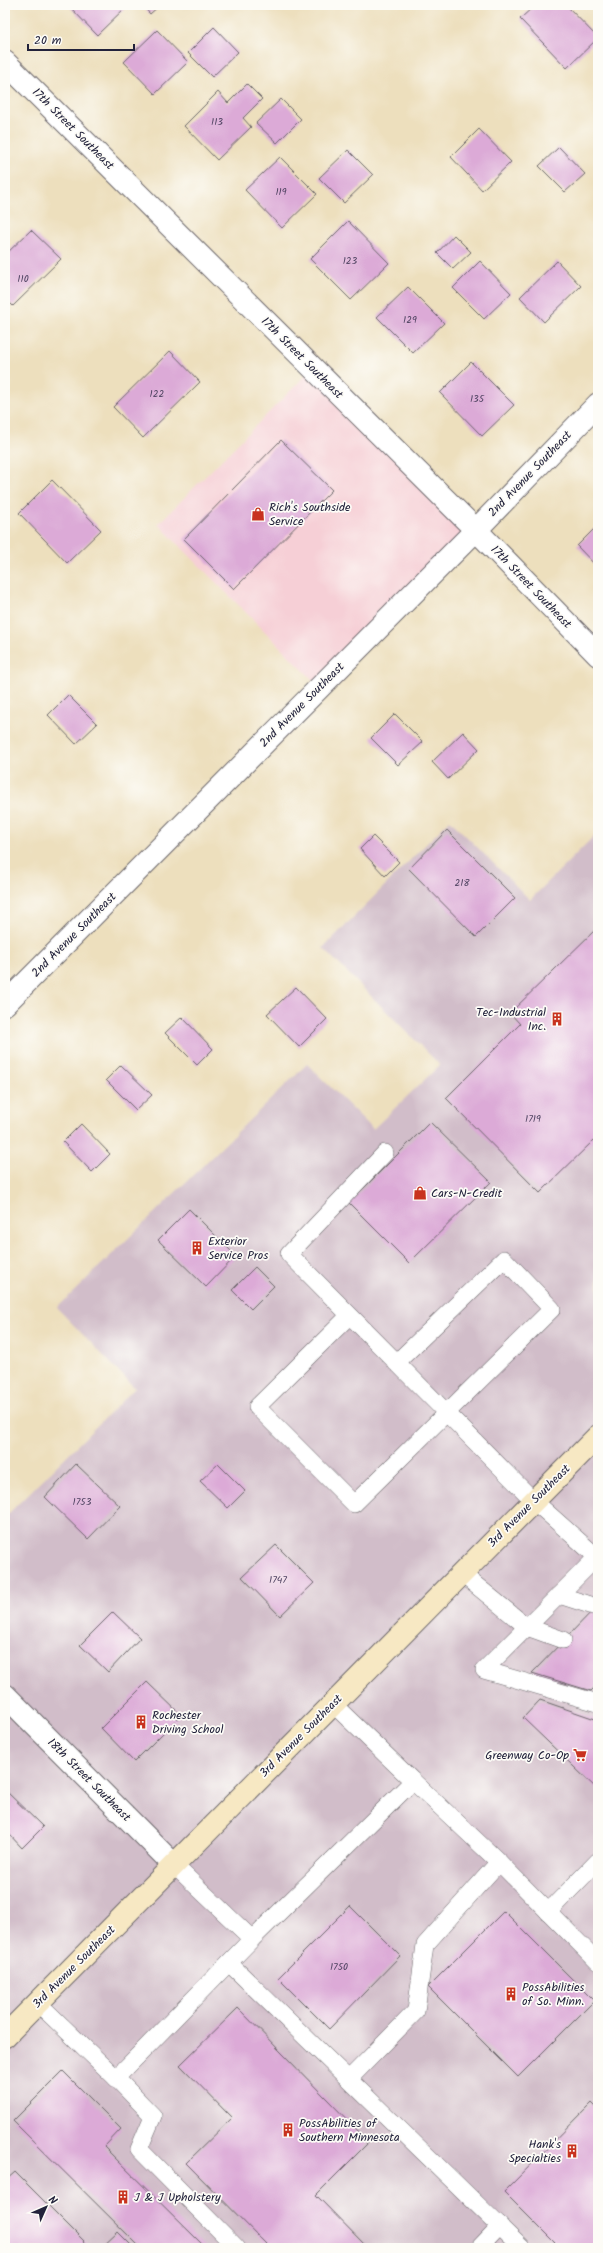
<svg xmlns="http://www.w3.org/2000/svg" width="603" height="2253" viewBox="0 0 603 2253" font-family="Kalam,sans-serif">
<style>
.built{fill:#f6cfd6}
.industrial{fill:#d1bdc9}
.building{fill:#dcaad7}
.lines{fill:none;stroke-linecap:round;stroke-linejoin:round}
.service-casing{stroke:#696468;stroke-width:18}
.minor-casing{stroke:#696468;stroke-width:24}
.secondary-casing{stroke:#696468;stroke-width:24}
.service{stroke:#fff;stroke-width:17}
.minor{stroke:#fff;stroke-width:22}
.secondary{stroke:#f7e8c3;stroke-width:22}
.labels{text-anchor:middle;dominant-baseline:central;stroke-width:3.5;stroke-linejoin:round;paint-order:stroke}
.number-label{font-size:10px;fill:#504462}
.street-label{font-size:12px;fill:#22223b;stroke:#fdfcf7}
.poi-label{font-size:12px;fill:#22223b;stroke:#fdfcf7;text-anchor:start}
</style>
<rect width="100%" height="100%" fill="#fdfcf7"/>
<filter id="ink" filterUnits="userSpaceOnUse"><feTurbulence type="fractalNoise" baseFrequency=".025" numOctaves="2"/><feDisplacementMap in="SourceGraphic" scale="8" xChannelSelector="R" yChannelSelector="G"/><feConvolveMatrix kernelMatrix="1 2 1 2 8 2 1 2 1" color-interpolation-filters="sRGB"/></filter>
<filter id="wash" filterUnits="userSpaceOnUse"><feTurbulence type="fractalNoise" baseFrequency=".012" numOctaves="4" result="noise"/><feDisplacementMap in="SourceGraphic" scale="16" xChannelSelector="R" yChannelSelector="G"/><feGaussianBlur stdDeviation="0.9" result="paint"/><feColorMatrix in="noise" values="0 0 0 0 0 0 0 0 0 0 0 0 0 0 0 0 0 1.4 0 .05"/><feComposite in="paint" operator="in"/></filter>
<g filter="url(#wash)">
<rect width="100%" height="100%" fill="#eddfbd"/>
<polygon class="built" points="313,368 476,530 320,687 158,524"/>
<polygon class="industrial" points="450,820 530,900 598,832 598,2248 5,2248 5,1517 135,1388 57,1308 307,1064 373,1129 440,1065 323,948"/>
<g id="blocks">
<g class="building">
<polygon points="68,5 128,5 97,35"/>
<polygon points="142,5 160,5 150,14"/>
<polygon points="535,5 566,5 598,38 567,68 520,19"/>
<polygon points="214,27 238,52 212,77 188,53"/>
<polygon points="157,30 188,62 155,94 124,62"/>
<polygon points="247,84 262,99 243,118 251,127 217,160 184,126 218,92 228,103"/>
<polygon points="281,99 301,119 277,143 256,123"/>
<polygon points="479,129 511,162 482,190 451,157"/>
<polygon points="559,147 585,174 565,192 539,166"/>
<polygon points="348,150 373,175 344,203 319,178"/>
<polygon points="280,157 317,194 282,228 245,190"/>
<polygon points="348,221 389,263 351,300 310,259"/>
<polygon points="31,230 61,259 13,306 5,298 5,255"/>
<polygon points="454,235 471,252 453,269 437,253"/>
<polygon points="480,261 511,293 484,319 453,288"/>
<polygon points="557,261 581,286 544,322 520,297"/>
<polygon points="408,287 444,323 413,353 377,317"/>
<polygon points="170,351 200,382 143,438 113,407"/>
<polygon points="471,362 514,405 482,436 440,393"/>
<polygon points="281,440 332,490 234,589 184,539"/>
<polygon points="52,480 101,530 67,563 19,513"/>
<polygon points="598,525 598,568 577,546"/>
<polygon points="68,695 97,724 76,744 48,715"/>
<polygon points="395,714 423,742 398,765 371,738"/>
<polygon points="463,732 479,749 448,779 432,762"/>
<polygon points="447,830 515,898 476,937 409,869"/>
<polygon points="373,836 399,862 385,876 360,849"/>
<polygon points="598,927 598,1136 540,1193 446,1098 520,1024 510,1013"/>
<polygon points="296,987 327,1019 299,1047 267,1014"/>
<polygon points="182,1017 213,1049 197,1065 165,1033"/>
<polygon points="121,1065 152,1095 136,1110 106,1080"/>
<polygon points="430,1122 491,1182 409,1263 349,1203"/>
<polygon points="81,1124 110,1154 92,1172 63,1142"/>
<polygon points="189,1209 236,1256 206,1287 158,1240"/>
<polygon points="255,1267 274,1286 251,1309 232,1290"/>
<polygon points="76,1464 120,1506 88,1539 45,1497"/>
<polygon points="218,1464 245,1491 228,1508 200,1481"/>
<polygon points="276,1545 314,1583 280,1616 242,1577"/>
<polygon points="598,1605 598,1684 591,1691 532,1673"/>
<polygon points="113,1612 140,1638 108,1672 80,1645"/>
<polygon points="147,1682 181,1715 134,1762 101,1728"/>
<polygon points="540,1700 598,1720 598,1790 523,1718"/>
<polygon points="5,1790 43,1827 22,1848 9,1834 5,1838"/>
<polygon points="350,1906 400,1956 329,2029 278,1978"/>
<polygon points="504,1911 594,2001 518,2077 428,1987"/>
<polygon points="238,2008 369,2142 316,2195 368,2248 270,2248 186,2163 232,2118 180,2065"/>
<polygon points="63,2071 121,2129 104,2147 206,2248 141,2248 13,2121"/>
<polygon points="592,2103 598,2109 598,2248 560,2248 504,2192"/>
<polygon points="15,2172 91,2248 5,2248 5,2181"/>
<polygon points="118,2232 134,2248 101,2248"/>
</g>
</g>
</g>
<g filter="url(#ink)">
<use href="#blocks" fill-opacity="0" stroke="#696468" stroke-width="1"/>
<g class="lines">
<g class="service-casing">
<g id="service">
<polyline points="385,1153 289,1254 534,1501 598,1558"/>
<polyline points="349,1316 257,1407 354,1504 552,1309 504,1259 396,1363"/>
<polyline points="598,1556 484,1670 598,1703"/>
<polyline points="461,1573 527,1627 563,1640"/>
<polyline points="559,1595 596,1607"/>
<polyline points="333,1704 413,1781"/>
<polyline points="174,1865 252,1939 116,2078 153,2116 139,2149 237,2248"/>
<polyline points="548,1912 598,1861"/>
<polyline points="252,1939 413,1781 499,1862 598,1962"/>
<polyline points="229,1963 522,2248"/>
<polyline points="38,2003 116,2078"/>
<polyline points="349,2079 416,2011 425,1945 499,1862"/>
<polyline points="479,2248 500,2226"/>
</g>
</g>
<g class="minor-casing">
<g id="minor">
<polyline points="5,62 476,530 598,655"/>
<polyline points="5,1004 476,530 598,404"/>
<polyline points="5,1695 174,1865"/>
</g>
</g>
<g class="secondary-casing">
<polyline id="secondary" points="5,2036 598,1436"/>
</g>
<use href="#service" class="service"/>
<use href="#minor" class="minor"/>
<use href="#secondary" class="secondary"/>
</g>
</g>
<defs>
<g id="shop-bare" transform="scale(1.08)"><path d="M-5-2.5h2.3a2.7 3.5 0 0 1 5.4 0H5L5.5 6h-11ZM-1.5-2.5h3a1.5 2.3 0 0 0-3 0Z" fill="#c8321e" stroke="#fdfcf7" stroke-width="2.5" paint-order="stroke"/></g>
<g id="building-bare" transform="scale(1.08)"><path d="M-4-6H4V6H1V3H-1V6H-4ZM-2.5-4.3h1.7v1.8h-1.7ZM.8-4.3h1.7v1.8H.8ZM-2.5-1h1.7V.8h-1.7ZM.8-1h1.7V.8H.8Z" fill="#c8321e" stroke="#fdfcf7" stroke-width="2.5" paint-order="stroke"/></g>
<g id="supermarket-bare" transform="scale(1.08)"><path d="M-6-5.5h2.5l.6 2H6L4.5 2H-2.5L-4.4-4H-6ZM-1.5 3.2a1.3 1.3 0 1 0 .1 0ZM3 3.2a1.3 1.3 0 1 0 .1 0Z" fill="#c8321e" stroke="#fdfcf7" stroke-width="2.5" paint-order="stroke"/></g>
</defs>
<g fill-rule="evenodd">
<use href="#shop-bare" x="258" y="514"/>
<use href="#building-bare" x="557" y="1019"/>
<use href="#shop-bare" x="420" y="1193"/>
<use href="#building-bare" x="197" y="1248"/>
<use href="#building-bare" x="141" y="1722"/>
<use href="#supermarket-bare" x="580" y="1755"/>
<use href="#building-bare" x="511" y="1994"/>
<use href="#building-bare" x="288" y="2130"/>
<use href="#building-bare" x="572" y="2151"/>
<use href="#building-bare" x="123" y="2197"/>
</g>
<g class="labels">
<g class="number-label">
<text x="217" y="122">113</text>
<text x="281" y="192">119</text>
<text x="350" y="261">123</text>
<text x="23" y="279">110</text>
<text x="410" y="320">129</text>
<text x="157" y="394">122</text>
<text x="477" y="399">135</text>
<text x="462" y="883">218</text>
<text x="533" y="1119">1719</text>
<text x="82" y="1502">1753</text>
<text x="278" y="1580">1747</text>
<text x="339" y="1967">1750</text>
</g>
<g class="street-label">
<text transform="translate(73 129) rotate(45)">17th Street Southeast</text>
<text transform="translate(302 358) rotate(45)">17th Street Southeast</text>
<text transform="translate(530 474) rotate(-46)">2nd Avenue Southeast</text>
<text transform="translate(531 587) rotate(46)">17th Street Southeast</text>
<text transform="translate(302 705) rotate(-45)">2nd Avenue Southeast</text>
<text transform="translate(74 935) rotate(-45)">2nd Avenue Southeast</text>
<text transform="translate(529 1506) rotate(-45)">3rd Avenue Southeast</text>
<text transform="translate(301 1736) rotate(-45)">3rd Avenue Southeast</text>
<text transform="translate(89 1780) rotate(45)">18th Street Southeast</text>
<text transform="translate(74 1967) rotate(-45)">3rd Avenue Southeast</text>
</g>
<g class="poi-label">
<text x="269" y="507">Rich's Southside<tspan x="269" dy="14">Service</tspan></text>
<text x="546" y="1012" text-anchor="end">Tec-Industrial<tspan x="546" dy="14">Inc.</tspan></text>
<text x="431" y="1193">Cars-N-Credit</text>
<text x="208" y="1241">Exterior<tspan x="208" dy="14">Service Pros</tspan></text>
<text x="152" y="1715">Rochester<tspan x="152" dy="14">Driving School</tspan></text>
<text x="569" y="1755" text-anchor="end">Greenway Co-Op</text>
<text x="522" y="1987">PossAbilities<tspan x="522" dy="14">of So. Minn.</tspan></text>
<text x="299" y="2123">PossAbilities of<tspan x="299" dy="14">Southern Minnesota</tspan></text>
<text x="561" y="2144" text-anchor="end">Hank's<tspan x="561" dy="14">Specialties</tspan></text>
<text x="134" y="2197">J &amp; J Upholstery</text>
</g>
</g>
<rect width="603" height="2253" fill="none" stroke="#fdfcf7" stroke-width="20"/>
<g transform="translate(46 2207) rotate(45)" stroke="#fdfcf7" stroke-width="3" paint-order="stroke">
<path d="M0-3L7 15L0 10L-7 15Z" fill="#22223b"/>
<text y="-6" font-size="11" font-weight="bold" text-anchor="middle" fill="#22223b">N</text>
</g>
<path d="M28 44v6h106v-6" fill="none" stroke="#22223b" stroke-width="2"/>
<text x="34" y="44" font-size="12" fill="#22223b" stroke="#fdfcf7" stroke-width="3" paint-order="stroke">20 m</text>
</svg>
